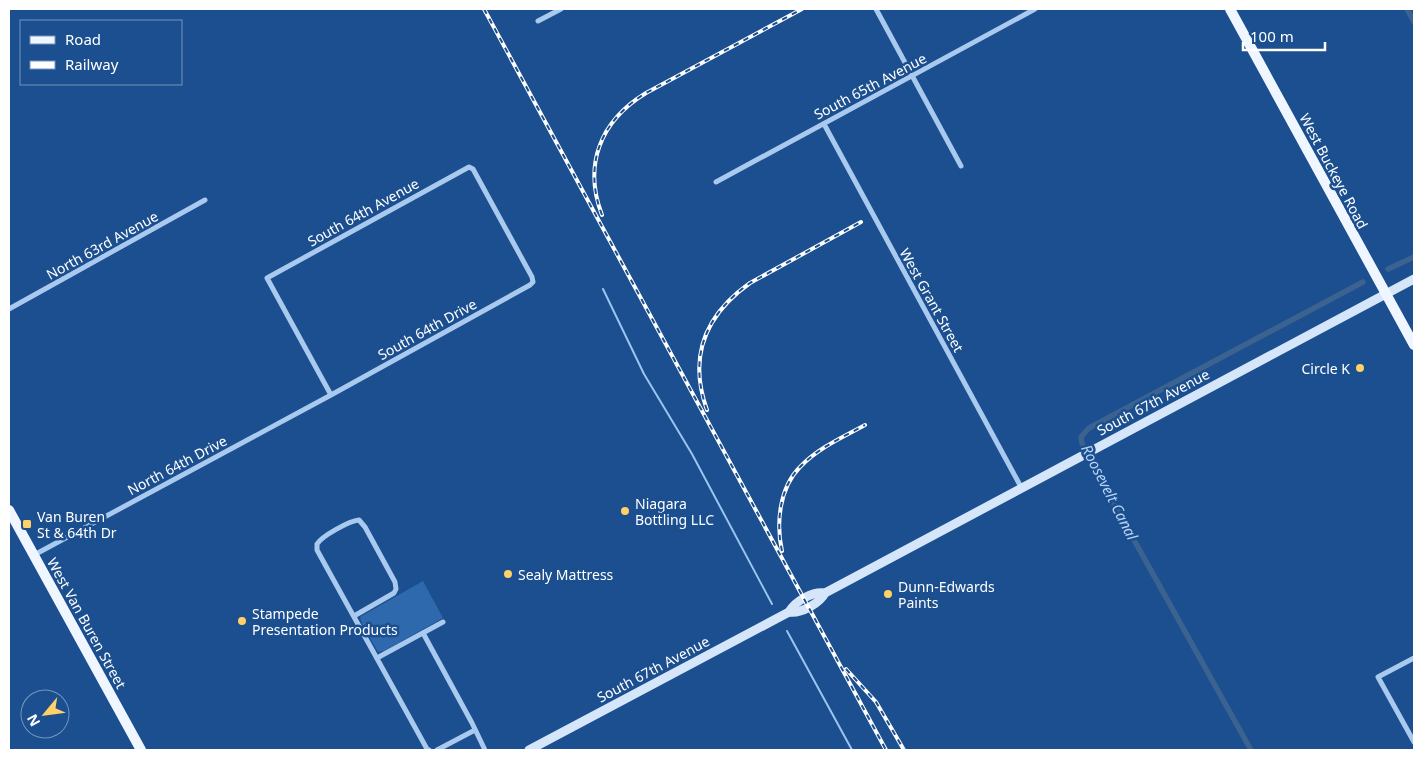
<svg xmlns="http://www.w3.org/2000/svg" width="1423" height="759" viewBox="0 0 1423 759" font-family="'Noto Sans',sans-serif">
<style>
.green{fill:#2e69ad}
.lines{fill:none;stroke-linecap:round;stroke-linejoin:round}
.stream{stroke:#9cc4f0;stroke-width:2}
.canal{stroke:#3c6290;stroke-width:5.5}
.street{stroke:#a9c9ee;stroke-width:5}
.secondary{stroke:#d6e6fa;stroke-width:9}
.primary{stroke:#f0f6ff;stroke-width:10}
.rail-casing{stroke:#fff;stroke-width:4}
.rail{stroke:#1b4f8f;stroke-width:2;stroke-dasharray:5.5;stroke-linecap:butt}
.poi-dot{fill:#ffd166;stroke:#1b4f8f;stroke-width:2}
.labels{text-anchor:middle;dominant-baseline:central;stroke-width:5;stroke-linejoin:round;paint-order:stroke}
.street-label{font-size:14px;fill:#fff;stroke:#1b4f8f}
.poi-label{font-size:14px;fill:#fff;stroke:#1b4f8f;text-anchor:start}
.water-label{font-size:15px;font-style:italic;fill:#b5d3f5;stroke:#1b4f8f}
</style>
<rect width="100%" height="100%" fill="#1b4f8f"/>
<polygon class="green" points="423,581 443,618 384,651 378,652 362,624 360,617"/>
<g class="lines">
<g class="stream">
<polyline points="603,289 644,374 692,454 772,604"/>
<polyline points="787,631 852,750"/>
</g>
<g class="canal">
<polyline points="1407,9 1414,22"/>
<polyline points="1388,269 1414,257"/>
<polyline points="1251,750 1100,479 1082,443 1081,437 1089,428 1363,282"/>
</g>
<g class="street">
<polyline points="876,9 961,166"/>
<polyline points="538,21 561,9"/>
<polyline points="824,124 1021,487"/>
<polyline points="716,182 1035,9"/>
<polyline points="9,309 205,200"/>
<polyline points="34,555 331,395 530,285 533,282 532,277 473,169 469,167 267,278 331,395"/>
<path d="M 354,616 L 394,593 L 396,589 L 395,582 L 365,527 L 359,520 C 349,521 322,536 317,544 L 317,550 L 427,749 L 429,750"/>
<polyline points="423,633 472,723 485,750"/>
<polyline points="377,658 443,622"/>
<polyline points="1414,658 1378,677 1414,742"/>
<polyline points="437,750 475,730"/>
</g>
<g class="secondary">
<path d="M 789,612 C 801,614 820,603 825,593"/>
<path d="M 529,750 L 789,612 C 795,601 813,591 825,593 L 1414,279"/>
</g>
<g class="primary">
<polyline points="1230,9 1414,345"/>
<polyline points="9,510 141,750"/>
</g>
<g class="rail-casing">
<g id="rail">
<polyline points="484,9 886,750"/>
<path d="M 602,215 C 583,165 600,121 646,93 L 802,9"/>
<path d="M 707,410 C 688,357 705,315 750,283 L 861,222"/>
<path d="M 782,551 C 776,524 779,488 800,467 C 818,448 843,437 865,425"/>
<polyline points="846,669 876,702 904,750"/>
</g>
</g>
<use href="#rail" class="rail"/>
</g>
<g class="poi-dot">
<circle cx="1360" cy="368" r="5"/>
<circle cx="625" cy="511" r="5"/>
<rect x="22" y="519" width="10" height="10" rx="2.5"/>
<circle cx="508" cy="574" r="5"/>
<circle cx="888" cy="594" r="5"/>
<circle cx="242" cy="621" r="5"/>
</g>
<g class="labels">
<g class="street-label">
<text transform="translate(870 86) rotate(-28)">South 65th Avenue</text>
<text transform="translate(1334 171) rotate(62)">West Buckeye Road</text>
<text transform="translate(363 212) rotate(-29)">South 64th Avenue</text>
<text transform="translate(102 245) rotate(-29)">North 63rd Avenue</text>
<text transform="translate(932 300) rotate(61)">West Grant Street</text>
<text transform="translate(427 329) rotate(-29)">South 64th Drive</text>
<text transform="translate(1153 402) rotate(-28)">South 67th Avenue</text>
<text transform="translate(177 465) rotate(-28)">North 64th Drive</text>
<text transform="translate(87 623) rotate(61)">West Van Buren Street</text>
<text transform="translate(653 669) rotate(-28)">South 67th Avenue</text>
</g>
<g class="poi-label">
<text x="1350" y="368" text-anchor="end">Circle K</text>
<text x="635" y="503">Niagara<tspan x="635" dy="16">Bottling LLC</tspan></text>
<text x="37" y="516">Van Buren<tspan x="37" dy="16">St &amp; 64th Dr</tspan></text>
<text x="518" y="574">Sealy Mattress</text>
<text x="898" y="586">Dunn-Edwards<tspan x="898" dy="16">Paints</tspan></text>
<text x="252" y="613">Stampede<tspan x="252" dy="16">Presentation Products</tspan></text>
</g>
<g class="water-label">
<text transform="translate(1110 492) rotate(63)">Roosevelt Canal</text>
</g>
</g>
<rect width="1423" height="759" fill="none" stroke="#ffffff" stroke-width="20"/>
<rect x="20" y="20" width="162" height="65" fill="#1b4f8f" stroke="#7695bc"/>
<rect x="30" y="36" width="25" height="8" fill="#f0f6ff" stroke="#7695bc"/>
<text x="65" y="45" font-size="15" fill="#ffffff">Road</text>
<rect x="30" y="61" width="25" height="8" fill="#ffffff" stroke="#7695bc"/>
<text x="65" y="70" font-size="15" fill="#ffffff">Railway</text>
<g transform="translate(45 714) rotate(241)"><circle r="24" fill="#1b4f8f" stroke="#7695bc"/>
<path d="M0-4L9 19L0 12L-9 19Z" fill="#ffd166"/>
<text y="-8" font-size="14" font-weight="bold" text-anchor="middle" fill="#ffffff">N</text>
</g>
<path d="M1243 42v8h82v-8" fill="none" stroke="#ffffff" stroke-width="2.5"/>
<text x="1250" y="42" font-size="15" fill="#ffffff" stroke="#1b4f8f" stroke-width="4" paint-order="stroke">100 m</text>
</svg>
